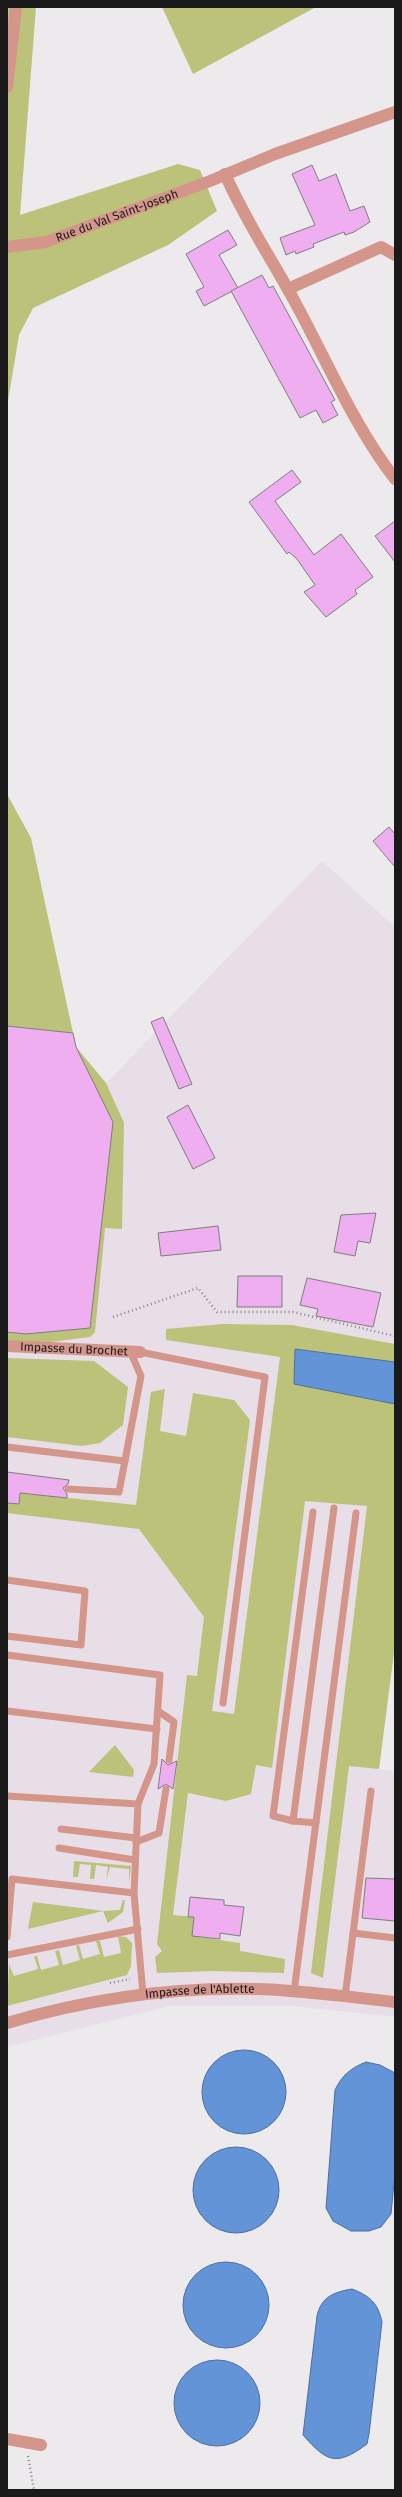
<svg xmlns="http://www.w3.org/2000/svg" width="402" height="2497" viewBox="0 0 402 2497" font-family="'Fira Sans',sans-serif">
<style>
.built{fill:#e7dee7}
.green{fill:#bcc279}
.water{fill:#6394d7;stroke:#4d6f9f}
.building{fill:#eeaef0;stroke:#807d80}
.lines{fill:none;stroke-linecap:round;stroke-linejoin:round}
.path{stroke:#898889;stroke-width:2.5;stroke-dasharray:1 3;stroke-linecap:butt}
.service{stroke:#d4958b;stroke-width:7}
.minor{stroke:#d4958b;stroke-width:12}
.labels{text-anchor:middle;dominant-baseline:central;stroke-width:3;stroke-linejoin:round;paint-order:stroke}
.street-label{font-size:12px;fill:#1b1a1b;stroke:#faf7fa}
</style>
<rect width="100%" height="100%" fill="#eceaec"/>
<polygon class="built" points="322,861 395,927 395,1344 292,1325 285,1409 395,1516 395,1634 379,1769 395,1771 395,2017 293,2006 169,2006 7,2047 7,1026 73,1033 76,1048 106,1083"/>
<g class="green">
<polygon points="7,7 36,7 20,215 178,164 200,170 217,211 168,245 33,308 19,335 7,407"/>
<polygon points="162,7 316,7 193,74"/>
<polygon points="7,794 31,838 73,1033 7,1026"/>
<polygon points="76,1047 106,1083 124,1123 122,1229 105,1228 95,1332 90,1337 43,1343 7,1340 7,1311"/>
<polygon points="223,1324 292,1325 395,1344 395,1362 296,1349 294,1384 395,1404 395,1645 379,1769 349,1766 323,1978 311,1973 367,1506 305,1501 272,1768 256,1765 251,1794 226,1801 188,1793 173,1915 194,1917 192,1936 240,1943 240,1951 285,1959 284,1973 214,1971 157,1973 155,1957 162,1951 157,1944 187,1675 197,1676 204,1617 139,1529 7,1513 7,1503 19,1504 21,1493 136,1505 151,1392 165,1389 160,1431 186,1436 193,1393 234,1400 250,1420 212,1711 234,1714 280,1357 166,1340 166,1329"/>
<polygon points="7,1358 94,1361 128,1387 123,1425 100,1443 82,1446 7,1437"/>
<polygon points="115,1745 134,1770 133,1777 89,1772"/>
<polygon points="74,1861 131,1866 129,1883 129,1869 110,1867 106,1880 108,1867 96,1865 94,1879 90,1879 91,1865 80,1864 78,1877 73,1877"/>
<polygon points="123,1900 125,1900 123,1912 108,1923 103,1911 28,1929 33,1902 104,1911 120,1910"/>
<polygon points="118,1936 126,1937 132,1943 131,1966 127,1975 7,2006 9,1964 14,1976 38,1969 34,1956 37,1956 41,1970 59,1965 55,1951 59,1950 63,1965 80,1960 76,1946 79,1945 83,1959 100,1954 96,1941 100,1941 104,1957 121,1953"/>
</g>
<g class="water">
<polygon points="295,1349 395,1362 395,1404 294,1384"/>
<circle cx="244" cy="2092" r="42"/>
<path d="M 366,2062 L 380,2065 L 395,2073 L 395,2173 L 391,2214 L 381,2227 L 369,2231 L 351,2231 L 333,2221 L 326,2208 L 335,2090 C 342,2075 351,2068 366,2062 Z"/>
<circle cx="236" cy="2190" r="43"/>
<circle cx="226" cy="2305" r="43"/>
<path d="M 352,2289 C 370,2296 378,2303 382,2322 L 369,2434 L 367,2444 C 336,2467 327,2462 303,2435 L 317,2316 C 321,2297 334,2292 352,2289 Z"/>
<circle cx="217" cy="2403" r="43"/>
</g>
<g class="building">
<polygon points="312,165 319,181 336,174 350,211 364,206 370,222 354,232 345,235 344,232 313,244 314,247 296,254 295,251 286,255 280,238 315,225 292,174"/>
<polygon points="228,230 237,245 219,255 238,288 204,306 196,291 204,287 186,254"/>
<polygon points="262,275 269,288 273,286 335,400 331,402 338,415 323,423 316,410 300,418 231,291"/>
<polygon points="292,470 301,482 275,501 314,555 341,534 373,577 355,590 357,594 326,617 304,592 315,585 297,559 289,552 287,554 249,502"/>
<polygon points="395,521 395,562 375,536"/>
<polygon points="389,827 395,834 395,867 373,841"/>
<polygon points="163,1017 192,1084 179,1089 151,1022"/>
<polygon points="7,1026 73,1033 76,1047 113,1122 90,1328 26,1334 7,1332"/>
<polygon points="188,1105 215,1158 193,1169 167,1117"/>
<polygon points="376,1213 370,1243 358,1241 355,1256 334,1252 341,1215"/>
<polygon points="218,1226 221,1250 161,1256 158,1233"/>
<polygon points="238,1276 282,1276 282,1307 237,1307"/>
<polygon points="307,1278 381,1293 373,1327 316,1316 318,1309 300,1305"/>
<polygon points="7,1472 69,1480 68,1484 63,1488 67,1494 67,1498 20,1493 19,1504 7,1503"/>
<polygon points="162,1759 168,1765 177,1761 173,1789 166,1784 158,1789"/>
<polygon points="366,1878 395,1879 395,1921 362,1918"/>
<polygon points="190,1897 224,1900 224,1905 244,1907 240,1936 220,1933 220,1939 192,1936 194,1917 188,1917"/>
</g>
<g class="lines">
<g class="path">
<polyline points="113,1317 198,1288 217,1312 293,1312 395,1336"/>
<polyline points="110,1983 130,1979"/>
<polyline points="28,2456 34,2490"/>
</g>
<g class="service">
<polyline points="140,1352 265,1377 223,1703"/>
<polyline points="7,1447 125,1461"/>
<polyline points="68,1489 119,1492 141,1376 130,1351"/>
<polyline points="7,1580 85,1591 81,1645 7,1636"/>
<polyline points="7,1655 160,1675 154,1764 138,1804"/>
<polyline points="7,1711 157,1729"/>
<polyline points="158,1711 174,1722 169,1760"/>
<polyline points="7,1796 138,1804 134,1893"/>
<polyline points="293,1821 273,1816 313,1512"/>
<polyline points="316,1823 293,1821 334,1508"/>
<polyline points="61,1829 136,1838"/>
<polyline points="136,1842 159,1833 166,1789"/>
<polyline points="59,1848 135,1860"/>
<polyline points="353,1933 395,1938"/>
<polyline points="7,1937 12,1879 134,1893 143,1994"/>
<polyline points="7,1955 138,1929"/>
<polyline points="294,1992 356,1513"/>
<polyline points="345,1997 371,1791"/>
</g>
<g class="minor">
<polyline points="7,87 16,7"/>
<path d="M 225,174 C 245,220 273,261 296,304 C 328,363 354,426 395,479"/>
<path id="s1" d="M 7,247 L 46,242 L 210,181 L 275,154 L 395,112"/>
<polyline points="288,289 381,247 395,255"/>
<path id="s2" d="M 7,1346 L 140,1352"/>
<path id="s3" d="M 7,2023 C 88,1999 172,1987 256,1989 C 302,1990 349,1997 395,2002"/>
<polyline points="7,2439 41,2445"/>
</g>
</g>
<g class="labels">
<g class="street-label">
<text stroke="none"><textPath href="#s1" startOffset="115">Rue du Val Saint-Joseph</textPath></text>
<text stroke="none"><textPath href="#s2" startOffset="67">Impasse du Brochet</textPath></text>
<text stroke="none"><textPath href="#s3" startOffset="196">Impasse de l'Ablette</textPath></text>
</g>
</g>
<rect width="402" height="2497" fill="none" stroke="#1b1a1b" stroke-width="16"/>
</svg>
